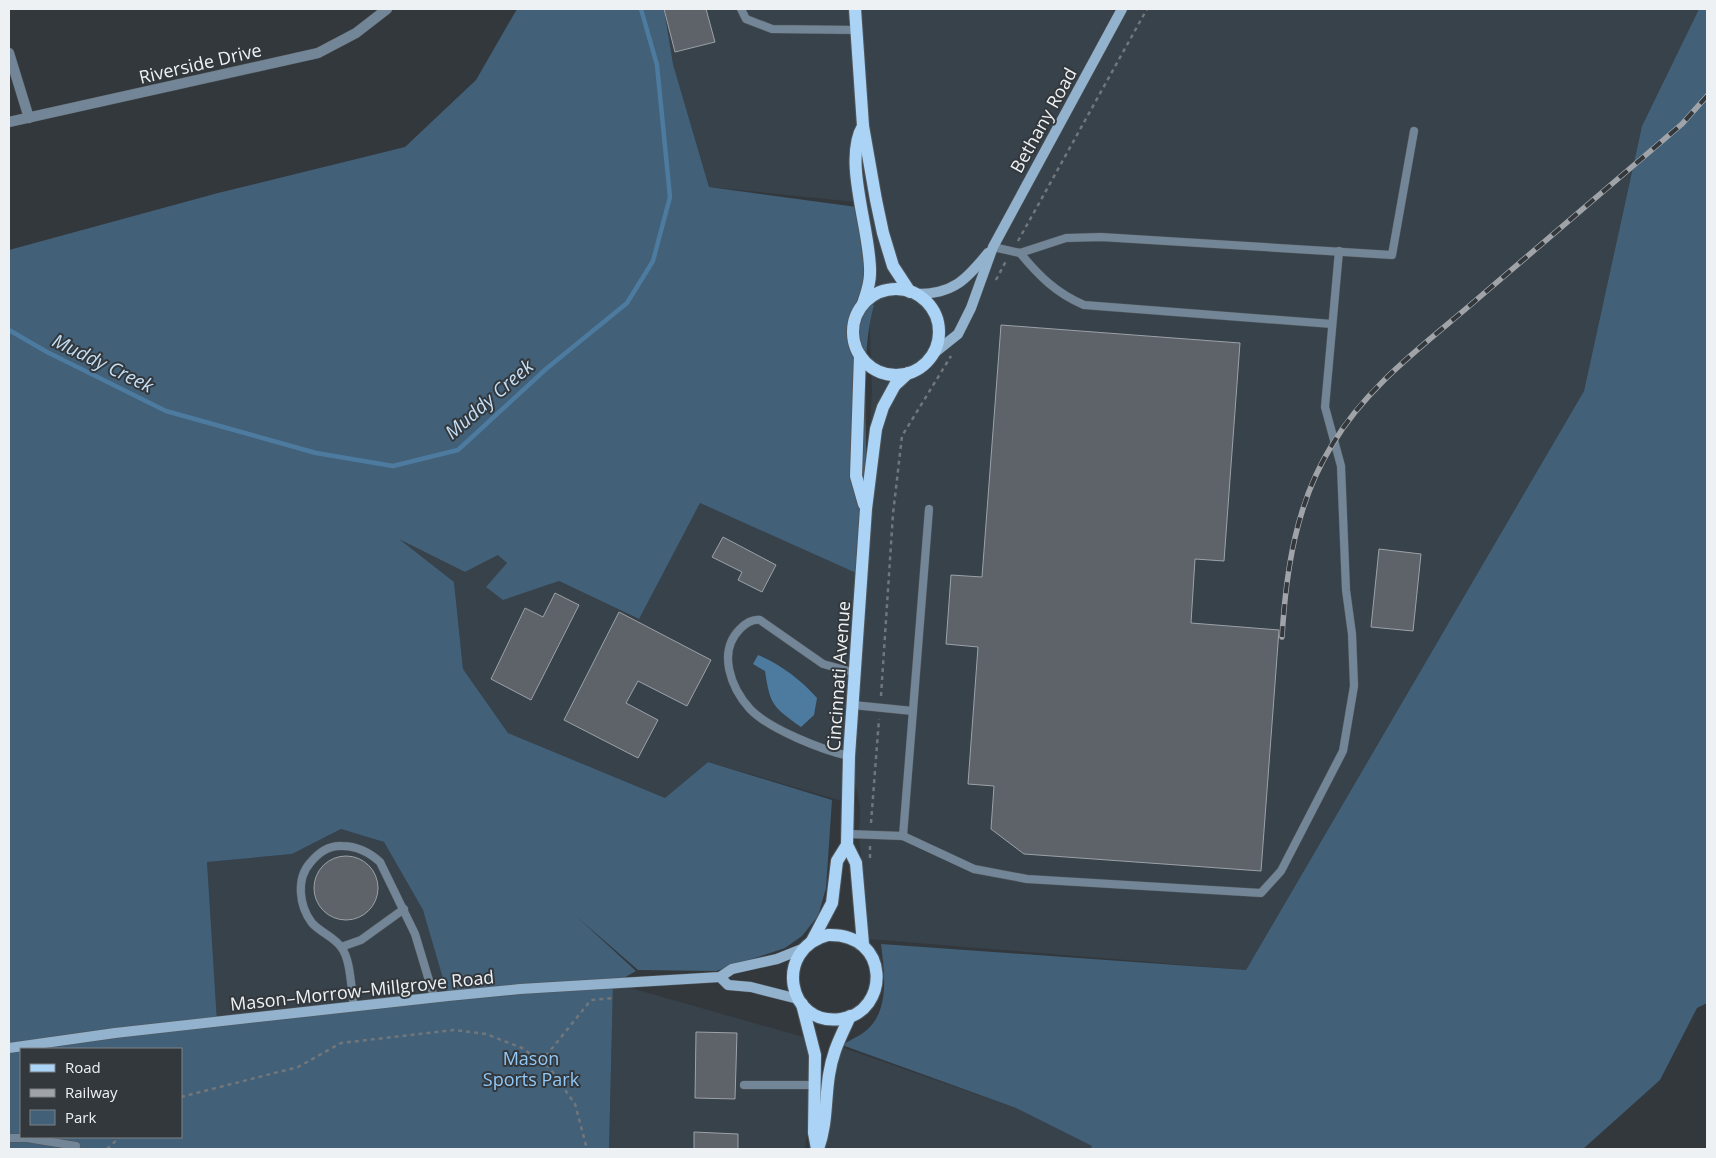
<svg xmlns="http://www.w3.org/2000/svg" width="1716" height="1158" viewBox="0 0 1716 1158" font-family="'Open Sans',sans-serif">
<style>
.built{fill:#38424b}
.green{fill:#426078;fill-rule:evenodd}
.water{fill:#4d7ba0}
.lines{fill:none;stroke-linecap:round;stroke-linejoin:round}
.stream{stroke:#4d7ba0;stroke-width:4.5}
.building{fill:#5e6369;stroke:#9ca2a8}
.lane-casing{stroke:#51565a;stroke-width:9}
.street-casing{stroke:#51565a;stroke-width:11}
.secondary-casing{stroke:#51565a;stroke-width:11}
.primary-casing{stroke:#51565a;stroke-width:14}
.path{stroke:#71767a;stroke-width:2.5;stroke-dasharray:4 4;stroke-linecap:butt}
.lane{stroke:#728697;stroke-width:8}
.street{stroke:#728697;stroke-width:10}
.secondary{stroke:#92b2cd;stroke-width:10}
.primary{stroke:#aad3f6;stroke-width:12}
.rail-casing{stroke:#a0a4a8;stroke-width:5.5}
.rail{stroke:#33383d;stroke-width:4;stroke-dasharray:11;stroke-linecap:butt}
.labels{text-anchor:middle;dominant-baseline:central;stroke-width:4;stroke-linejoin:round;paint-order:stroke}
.street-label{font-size:18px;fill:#edf1f4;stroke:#33383d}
.park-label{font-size:18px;fill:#92c8f6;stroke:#33383d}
.water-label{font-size:19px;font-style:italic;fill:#c4dff6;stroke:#33383d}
</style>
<rect width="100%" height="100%" fill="#33383d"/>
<g class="built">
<polygon points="664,9 1110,9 1120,13 1122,9 1699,9 1642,126 1584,391 1246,970 869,939 859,837 860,807 850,759 849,803 708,762 665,798 508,733 463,669 454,582 396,537 465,572 498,555 508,563 503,599 559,581 638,619 700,503 863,575 872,390 866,203 709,187 673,64"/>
<polygon points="341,829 384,842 423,910 448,996 217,1022 207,862 292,854"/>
<polygon points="613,983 803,1037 810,1050 810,1108 805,1149 609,1149"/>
<polygon points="838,1046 1016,1108 1092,1146 1090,1149 825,1149"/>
</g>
<g class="green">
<path d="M 517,9 L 664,9 L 673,64 L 709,187 L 864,208 L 866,303 L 874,305 C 863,344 865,394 866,434 C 866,481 865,528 863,576 L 700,503 L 639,619 L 559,581 L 503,600 L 486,587 L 507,563 L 498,555 L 465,572 L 399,539 L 454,582 L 463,669 L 508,733 L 665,798 L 708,762 L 832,800 L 826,888 L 818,916 L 802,936 L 785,948 L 716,971 L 638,970 L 576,916 L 636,971 L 613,984 L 609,1149 L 9,1149 L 9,250 L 218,193 L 405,147 L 476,80 ZM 341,829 L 384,842 L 423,910 L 448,996 L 217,1022 L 207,862 L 292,854 ZM 21,1049 L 181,1049 L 181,1137 L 21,1137 Z"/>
<path d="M 1699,9 L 1707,9 L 1707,1003 L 1697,1008 L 1660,1080 L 1583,1149 L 1090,1149 L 1092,1146 L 1016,1108 L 842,1045 C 850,1040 862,1035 869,1028 C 890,1007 884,970 881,944 L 1246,970 L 1584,391 L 1642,126 Z"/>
</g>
<path class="water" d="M 758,655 C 781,665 800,679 817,698 L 814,715 L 801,727 C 773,707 770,705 765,671 L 753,664 Z"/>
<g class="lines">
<polyline class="stream" points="9,330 47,352 166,411 316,453 393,466 458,450 546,369 627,303 653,261 670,197 657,65 641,9"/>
</g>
<g class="building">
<polygon points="664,9 706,9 715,42 675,52"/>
<polygon points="1001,325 1240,343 1224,561 1195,559 1191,623 1279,630 1261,871 1024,854 991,829 994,786 968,784 978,647 946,644 951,575 982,577"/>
<polygon points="723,537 776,565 762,592 738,580 742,572 712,557"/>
<polygon points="1379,549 1421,554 1413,631 1371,627"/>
<polygon points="555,593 579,605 531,700 491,679 525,608 543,617"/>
<polygon points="619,612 711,660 687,706 638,681 626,703 658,720 638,758 564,720"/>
<circle cx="346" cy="888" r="32"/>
<polygon points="696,1032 737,1033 735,1099 695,1098"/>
<polygon points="694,1132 738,1134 738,1149 694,1149"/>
</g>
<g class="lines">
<g class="lane-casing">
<g id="lane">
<polyline points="741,9 746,19 772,29 857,30"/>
<polyline points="993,247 1020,253 1066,238 1101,237 1392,255 1414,131"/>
<path d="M 1020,253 C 1039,276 1056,293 1084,305 L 1332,324"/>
<polyline points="853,705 913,711"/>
<path d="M 849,756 C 822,750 769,729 750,709 C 731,688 717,652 740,629 C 745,624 752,619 760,620 L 823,664 L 856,673"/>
<polyline points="848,834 903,836 929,509"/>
<polyline points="903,836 974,869 1027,879 1261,893 1281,871 1343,751 1354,686 1352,634 1346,590 1341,466 1325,407 1339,251"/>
<polyline points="341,947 361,940 404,909"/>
<path d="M 354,1006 C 351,990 351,959 341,947 C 334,937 320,932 312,923 C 299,906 296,879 310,863 C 318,853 329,845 342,846 C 357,846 369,852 380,862 L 415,934 L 434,997"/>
<polyline points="744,1085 815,1085"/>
<polyline points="9,1138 27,1138 76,1146 74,1149"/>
</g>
</g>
<g class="street-casing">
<g id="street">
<polyline points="9,53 29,118"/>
<polyline points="9,122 318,53 356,33 387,9"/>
</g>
</g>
<g class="secondary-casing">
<g id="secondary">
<path d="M 917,294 C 953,294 966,280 988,253"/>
<polyline points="933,354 958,334 971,308 993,247 1122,9"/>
<polyline points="720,977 728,985 751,987 798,999"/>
<polyline points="9,1048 115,1033 448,996 520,989 720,977 732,969 777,959 802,949"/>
</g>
</g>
<g class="primary-casing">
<g id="primary">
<polyline points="855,9 863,126 876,200 883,233 893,266 910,292"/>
<path d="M 863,126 C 842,161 872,234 870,274 C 870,285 866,294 863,304"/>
<circle cx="896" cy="332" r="43"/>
<polyline points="860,355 856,476 864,504"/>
<polyline points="847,845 856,863 863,944"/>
<path d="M 828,935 C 891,933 890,1012 841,1019 C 787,1027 773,949 828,935 Z"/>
<polyline points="812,941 832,903 837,861 847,845 849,756 866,509 876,429 883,407 895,385 908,373"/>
<polyline points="802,1004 815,1055 814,1133 817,1149"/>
<path d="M 818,1149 C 827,1125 825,1101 829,1075 C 833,1050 840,1039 850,1016"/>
</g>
</g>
<g class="path">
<polyline points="1018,241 1147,9"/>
<polyline points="996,280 1006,261"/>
<polyline points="881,696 893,514 902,436 951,356"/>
<polyline points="871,823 879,719"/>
<polyline points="870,846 870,861"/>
<polyline points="541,1062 591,1000 614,998"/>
<polyline points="181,1097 298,1067 341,1043 454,1030 486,1034 522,1048 549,1067 575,1104 587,1149"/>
<polyline points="107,1149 120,1137"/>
</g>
<use href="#lane" class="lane"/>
<use href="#street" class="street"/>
<use href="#secondary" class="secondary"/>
<use href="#primary" class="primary"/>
<g class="rail-casing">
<path id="rail" d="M 1282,637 C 1286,570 1296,503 1332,445 C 1367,386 1424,345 1475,301 C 1544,242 1613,183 1682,124 L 1707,96"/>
</g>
<use href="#rail" class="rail"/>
</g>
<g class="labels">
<g class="street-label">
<text transform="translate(200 63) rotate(-13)">Riverside Drive</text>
<text transform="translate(1043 120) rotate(-61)">Bethany Road</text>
<text transform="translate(838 676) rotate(-86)">Cincinnati Avenue</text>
<text transform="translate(362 990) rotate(-6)">Mason–Morrow–Millgrove Road</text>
</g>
<g class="park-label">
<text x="531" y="1058">Mason<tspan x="531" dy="21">Sports Park</tspan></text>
</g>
<g class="water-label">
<text transform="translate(103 363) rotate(26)">Muddy Creek</text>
<text transform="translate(489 399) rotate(-41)">Muddy Creek</text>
</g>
</g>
<rect width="1716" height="1158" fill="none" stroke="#edf1f4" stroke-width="20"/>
<rect x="20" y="1048" width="162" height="90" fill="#33383d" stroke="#7d8286"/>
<rect x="30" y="1064" width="25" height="8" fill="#aad3f6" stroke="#7d8286"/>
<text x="65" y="1073" font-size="15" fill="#edf1f4">Road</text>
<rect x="30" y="1089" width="25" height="8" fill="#a0a4a8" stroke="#7d8286"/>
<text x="65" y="1098" font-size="15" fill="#edf1f4">Railway</text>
<rect x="30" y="1110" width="25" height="15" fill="#426078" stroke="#7d8286"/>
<text x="65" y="1123" font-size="15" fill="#edf1f4">Park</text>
</svg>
